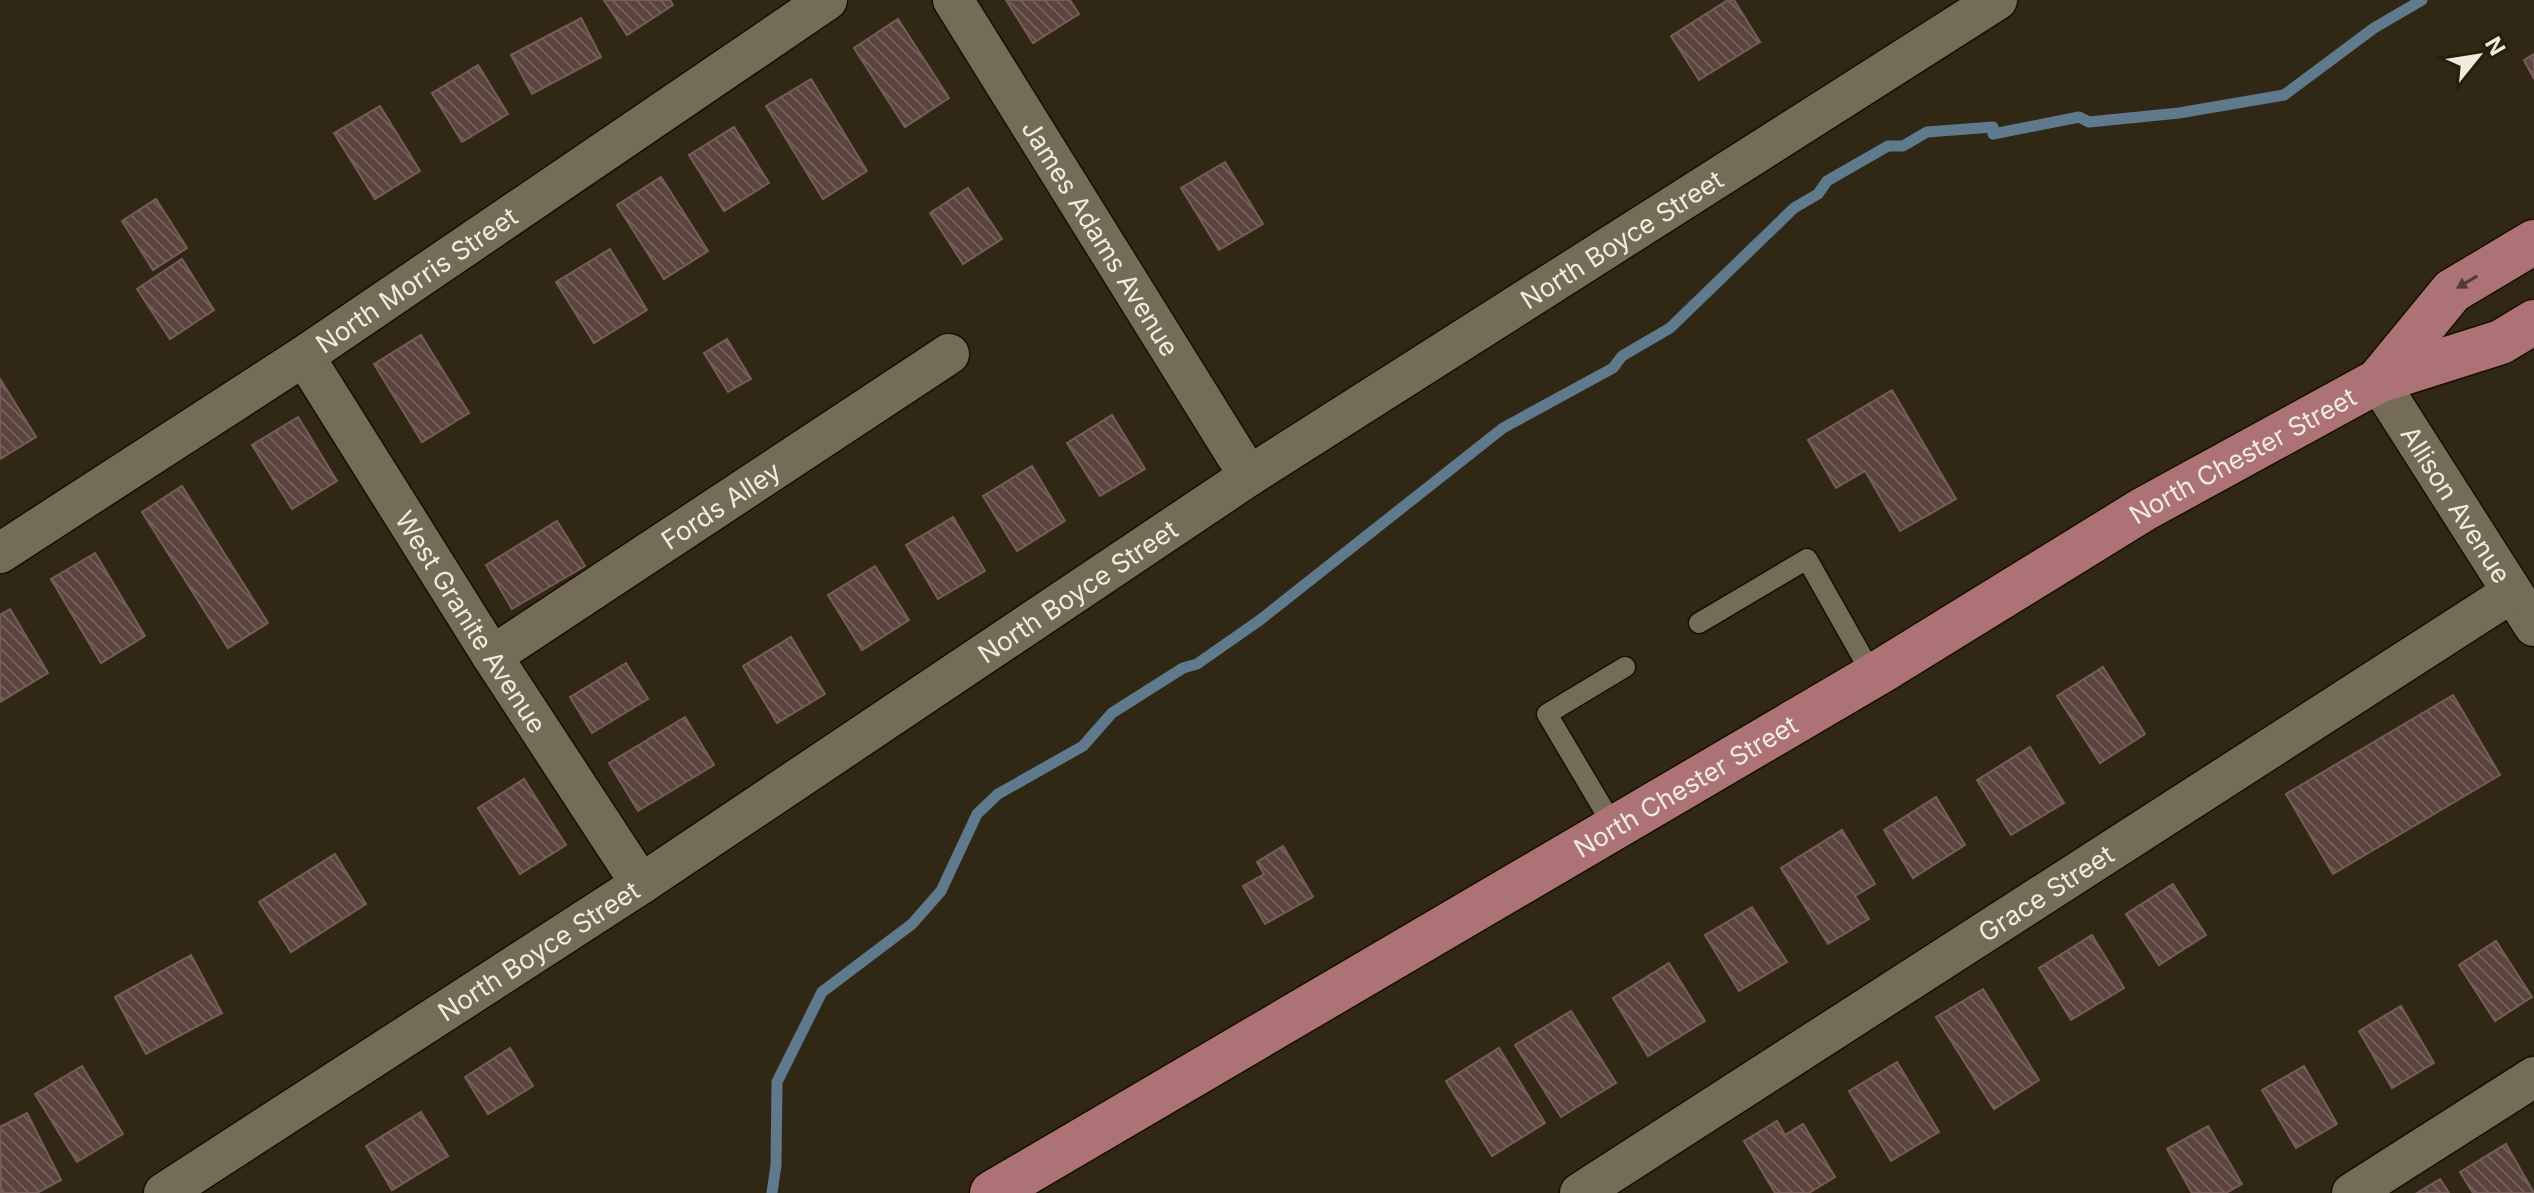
<svg xmlns="http://www.w3.org/2000/svg" width="2534" height="1193" viewBox="0 0 2534 1193" font-family="Inter,sans-serif">
<style>
.lines{fill:none;stroke-linecap:round;stroke-linejoin:round}
.stream{stroke:#5f798d;stroke-width:11}
.building{fill:url(#building-back-hatch);stroke:#765d58;stroke-width:2}
.lane-casing{stroke:#181101;stroke-width:23}
.street-casing{stroke:#181101;stroke-width:43}
.primary-casing{stroke:#181101;stroke-width:47}
.lane{stroke:#746c56;stroke-width:20}
.street{stroke:#746c56;stroke-width:40}
.primary{stroke:#ad7275;stroke-width:44}
.oneway{fill:#553c30}
.labels{text-anchor:middle;dominant-baseline:central;stroke-width:6;stroke-linejoin:round;paint-order:stroke}
.street-label{font-size:26px;fill:#f0ebdf;stroke:#261f0b}
</style>
<defs>
<pattern id="building-back-hatch" width="6" height="6" patternUnits="userSpaceOnUse" patternTransform="scale(2)"><rect width="6" height="6" fill="#5b433e"/><path d="M-1 5l2 2M0 0l6 6M5-1l2 2" fill="none" stroke="#735e59"/></pattern>
</defs>
<rect width="100%" height="100%" fill="#302815"/>
<g class="lines">
<polyline class="stream" points="772,1193 776,1165 777,1082 822,992 912,924 941,891 977,814 998,794 1083,746 1112,713 1183,668 1197,664 1260,620 1503,428 1613,368 1622,356 1670,328 1794,208 1818,194 1827,181 1888,146 1903,146 1927,132 1993,127 1993,134 2079,117 2089,122 2179,113 2284,95 2374,28 2422,0"/>
</g>
<g class="building">
<polygon points="604,0 670,0 673,5 627,35"/>
<polygon points="1006,0 1070,0 1079,14 1033,43"/>
<polygon points="1728,0 1734,0 1760,42 1699,80 1671,36"/>
<polygon points="581,18 601,57 532,94 511,55"/>
<polygon points="898,19 949,98 905,127 854,48"/>
<polygon points="2534,54 2534,79 2524,60"/>
<polygon points="478,65 508,114 462,142 432,93"/>
<polygon points="811,79 867,171 823,199 766,106"/>
<polygon points="380,106 420,171 375,199 334,133"/>
<polygon points="734,127 769,183 724,211 689,155"/>
<polygon points="1225,162 1263,224 1219,250 1181,188"/>
<polygon points="661,177 708,251 664,279 617,205"/>
<polygon points="968,188 1002,239 963,264 930,213"/>
<polygon points="156,199 187,248 153,270 122,221"/>
<polygon points="610,249 647,310 594,343 556,282"/>
<polygon points="182,259 214,310 170,339 137,289"/>
<polygon points="421,335 469,413 422,442 374,364"/>
<polygon points="727,339 751,379 728,392 704,353"/>
<polygon points="0,379 36,437 0,459"/>
<polygon points="1892,390 1956,499 1900,531 1865,471 1836,488 1808,440"/>
<polygon points="1112,415 1145,469 1100,496 1067,443"/>
<polygon points="298,417 337,481 292,509 252,445"/>
<polygon points="1032,466 1065,521 1017,551 983,496"/>
<polygon points="182,486 268,623 228,648 142,512"/>
<polygon points="953,517 985,571 938,599 906,545"/>
<polygon points="557,521 585,566 512,609 486,565"/>
<polygon points="95,553 145,636 101,663 51,579"/>
<polygon points="875,566 909,620 862,650 828,595"/>
<polygon points="10,609 48,673 0,702 0,615"/>
<polygon points="791,637 825,694 777,723 743,666"/>
<polygon points="626,663 648,699 592,733 570,697"/>
<polygon points="2103,667 2145,734 2100,763 2057,696"/>
<polygon points="2453,695 2500,775 2333,874 2286,794"/>
<polygon points="685,717 714,765 638,811 609,763"/>
<polygon points="2030,747 2064,803 2011,835 1977,780"/>
<polygon points="524,779 566,845 520,874 478,808"/>
<polygon points="1936,797 1965,845 1913,878 1884,830"/>
<polygon points="1842,830 1875,884 1855,896 1869,919 1828,944 1781,868"/>
<polygon points="1283,846 1313,897 1265,924 1243,886 1264,874 1257,862"/>
<polygon points="335,854 366,904 291,952 259,902"/>
<polygon points="2173,884 2206,935 2159,965 2126,914"/>
<polygon points="1752,907 1787,962 1739,991 1705,935"/>
<polygon points="2092,935 2124,988 2071,1020 2039,968"/>
<polygon points="2496,941 2532,997 2495,1021 2459,965"/>
<polygon points="191,955 222,1013 146,1054 115,997"/>
<polygon points="1669,963 1705,1021 1648,1056 1613,998"/>
<polygon points="1983,989 2039,1080 1994,1109 1936,1017"/>
<polygon points="2401,1006 2434,1063 2392,1088 2359,1031"/>
<polygon points="1571,1011 1616,1083 1561,1117 1515,1045"/>
<polygon points="510,1048 533,1086 488,1114 465,1077"/>
<polygon points="1499,1048 1545,1123 1492,1156 1446,1081"/>
<polygon points="1897,1062 1939,1132 1891,1161 1849,1091"/>
<polygon points="82,1066 123,1134 77,1162 35,1094"/>
<polygon points="2304,1066 2337,1124 2296,1148 2262,1090"/>
<polygon points="421,1112 448,1156 392,1190 366,1146"/>
<polygon points="27,1113 61,1180 37,1193 1,1193 0,1127"/>
<polygon points="1777,1121 1785,1135 1803,1124 1835,1177 1809,1193 1775,1193 1744,1141"/>
<polygon points="2208,1126 2242,1184 2226,1193 2192,1193 2167,1149"/>
<polygon points="2506,1144 2534,1193 2473,1193 2460,1172"/>
<polygon points="2440,1179 2449,1193 2417,1193"/>
</g>
<g class="lines">
<g class="lane-casing">
<g id="lane">
<polyline points="1699,623 1807,559 1873,676"/>
<polyline points="1614,827 1547,714 1625,667"/>
</g>
</g>
<g class="street-casing">
<g id="street">
<path id="s1" d="M 953,0 L 1249,476"/>
<path id="s2" d="M 304,356 L 492,656 L 641,884"/>
<path id="s3" d="M 2378,381 L 2534,626"/>
<path id="s4" d="M 0,553 L 304,356 L 827,0"/>
<path id="s5" d="M 492,656 L 949,354"/>
<path id="s6" d="M 164,1193 L 641,884 L 1249,476 L 1997,0"/>
<path id="s7" d="M 1580,1193 L 2511,593"/>
<polyline points="2352,1193 2534,1077"/>
</g>
</g>
<g class="primary-casing">
<g id="primary">
<polyline points="2378,381 2452,291 2534,242"/>
<path id="s8" d="M 992,1193 L 1883,670 L 2144,509 L 2378,381 L 2501,342 L 2534,322"/>
</g>
</g>
<use href="#lane" class="lane"/>
<use href="#street" class="street"/>
<use href="#primary" class="primary"/>
</g>
<defs><path id="oneway-solid" d="M-6-.8H1V-3.2L6.5 0L1 3.2V.8H-6Z" transform="scale(2)"/></defs>
<use class="oneway" href="#oneway-solid" transform="translate(2467 282) rotate(149)"/>
<g class="labels">
<g class="street-label">
<text stroke="none"><textPath href="#s1" startOffset="280">James Adams Avenue</textPath></text>
<text stroke="none"><textPath href="#s6" startOffset="1742">North Boyce Street</textPath></text>
<text stroke="none"><textPath href="#s4" startOffset="498">North Morris Street</textPath></text>
<text stroke="none"><textPath href="#s8" startOffset="1452">North Chester Street</textPath></text>
<text stroke="none"><textPath href="#s3" startOffset="146">Allison Avenue</textPath></text>
<text stroke="none"><textPath href="#s5" startOffset="274">Fords Alley</textPath></text>
<text stroke="none"><textPath href="#s6" startOffset="1094">North Boyce Street</textPath></text>
<text stroke="none"><textPath href="#s2" startOffset="314">West Granite Avenue</textPath></text>
<text stroke="none"><textPath href="#s8" startOffset="804">North Chester Street</textPath></text>
<text stroke="none"><textPath href="#s7" startOffset="554">Grace Street</textPath></text>
<text stroke="none"><textPath href="#s6" startOffset="446">North Boyce Street</textPath></text>
</g>
</g>
<g transform="translate(2478 56) rotate(60)" stroke="#261f0b" stroke-width="6" paint-order="stroke">
<path d="M0-6L14 30L0 20L-14 30Z" fill="#f0ebdf"/>
<text y="-12" font-size="22" font-weight="bold" text-anchor="middle" fill="#f0ebdf">N</text>
</g>
</svg>
